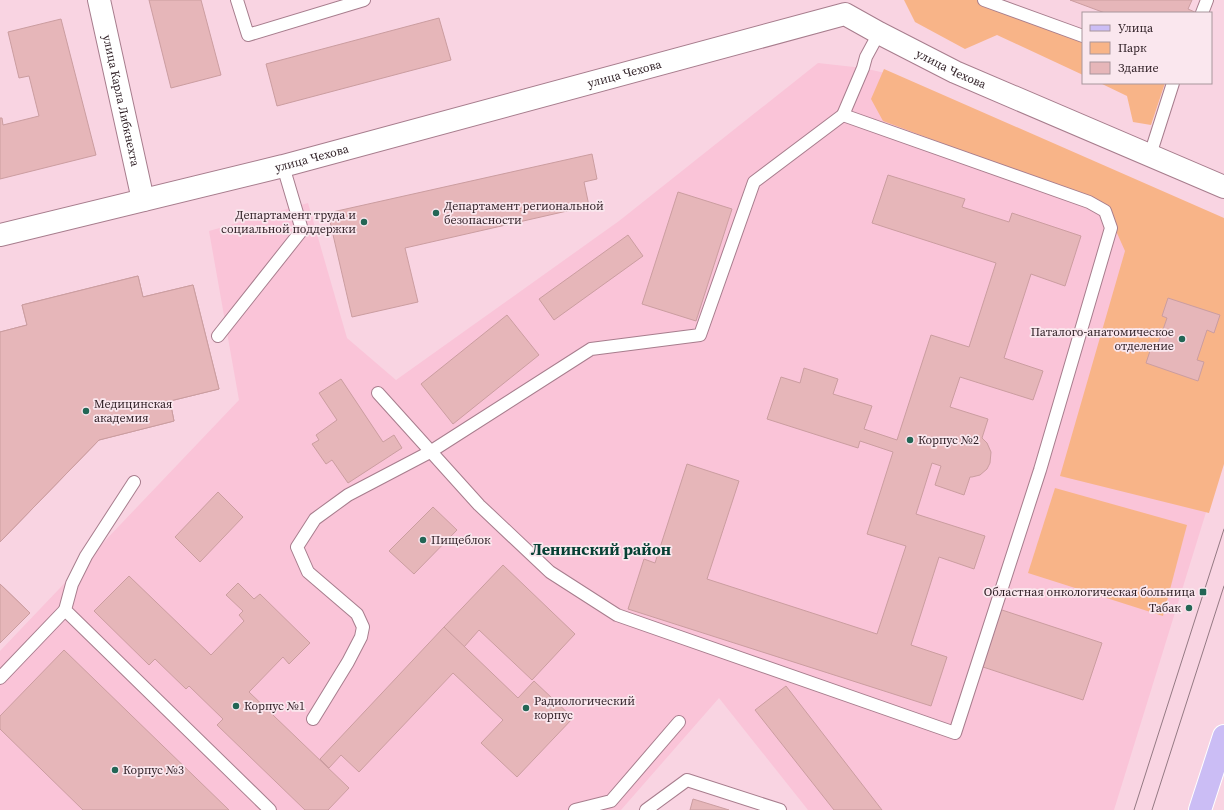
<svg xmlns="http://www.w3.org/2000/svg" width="1224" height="810" viewBox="0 0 1224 810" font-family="'Source Serif 4',serif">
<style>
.built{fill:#fac4d8}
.green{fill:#f8b488}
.building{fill:#e6b6b9;stroke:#cb9da0}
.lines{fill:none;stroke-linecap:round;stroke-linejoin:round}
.lane-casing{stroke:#a77d8d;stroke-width:14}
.street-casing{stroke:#a77d8d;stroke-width:24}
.secondary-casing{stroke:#a77d8d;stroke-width:24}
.primary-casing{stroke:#fff;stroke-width:24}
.lane{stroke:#fff;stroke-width:12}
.street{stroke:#fff;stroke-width:22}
.secondary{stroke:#fff;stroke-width:22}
.primary{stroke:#cbbdf5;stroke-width:22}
.tram{stroke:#947983;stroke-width:1}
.poi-dot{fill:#236655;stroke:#fae7ee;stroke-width:1.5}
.labels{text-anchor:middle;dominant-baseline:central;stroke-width:3.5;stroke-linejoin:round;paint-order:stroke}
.street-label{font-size:12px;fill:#2c1c22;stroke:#fae7ee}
.poi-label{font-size:12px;fill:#2c1c22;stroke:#fae7ee;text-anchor:start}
.district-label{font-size:16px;font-weight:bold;fill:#064034;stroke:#fae7ee}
</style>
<rect width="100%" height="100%" fill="#f9d4e2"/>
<polygon class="built" points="818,63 863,68 885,73 1224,221 1224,454 1114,810 808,810 719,698 621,810 0,810 0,651 239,400 209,231 308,203 347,338 396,380 619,221"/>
<g class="green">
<polygon points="904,0 999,0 1083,30 1083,75 997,35 965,49 915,22"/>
<polygon points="884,69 1224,218 1224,464 1209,513 1060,476 1125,251 1104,204 883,121 871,99"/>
<polygon points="1100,83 1165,83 1151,125 1133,122 1127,96"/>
<polygon points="1055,488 1187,525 1163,616 1028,573"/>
</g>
<g class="building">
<polygon points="149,0 201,0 221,75 171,88"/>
<polygon points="1070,0 1192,0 1188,9 1197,13 1105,13"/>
<polygon points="439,18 451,60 277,106 266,64"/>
<polygon points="61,19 96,155 0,179 0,118 2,118 3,125 39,116 29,76 19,78 8,32"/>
<polygon points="592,154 597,179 584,182 589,206 405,248 418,302 352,317 328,213"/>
<polygon points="888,175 965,199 962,207 1009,222 1012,213 1081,236 1065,286 1031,274 1004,358 1043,371 1033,400 960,377 950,407 988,419 982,438 987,443 991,452 990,463 987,469 980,475 972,477 970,477 964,495 935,485 941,466 932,463 916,514 985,536 974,569 939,557 911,645 947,657 931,706 628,609 644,559 655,563 687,464 739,481 707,579 877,634 906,546 867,534 893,452 860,441 858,448 767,419 781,377 800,383 804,368 838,379 833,394 872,406 864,429 897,440 931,335 969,347 996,263 872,223"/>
<polygon points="678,192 732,209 696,321 642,304"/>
<polygon points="628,235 643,256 554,320 539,299"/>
<polygon points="138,276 143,297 193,285 219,389 170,401 174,421 99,440 0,542 0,511 30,481 8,486 0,455 0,332 27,325 22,305"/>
<polygon points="138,276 143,297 193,285 219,389 170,401 174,421 99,440 0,542 0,332 27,325 22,305"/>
<polygon points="1168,298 1220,315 1214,333 1207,330 1197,360 1204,362 1198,381 1146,363 1152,345 1157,347 1167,318 1162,316"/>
<polygon points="507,315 539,355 453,424 421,384"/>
<polygon points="341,379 383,442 394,435 402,448 348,483 332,460 326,464 312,444 319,440 316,435 337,420 319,393"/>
<polygon points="218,492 243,517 200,562 175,537"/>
<polygon points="433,507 457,530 414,574 389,551"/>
<polygon points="503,565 575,634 532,680 479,630 464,647 444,627"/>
<polygon points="129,576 211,655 244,621 239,615 243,611 226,595 238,583 254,599 260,594 310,643 289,664 283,657 249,692 349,788 328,810 305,810 217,725 223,719 189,686 186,689 155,659 149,665 94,611"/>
<polygon points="0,584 30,613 0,643"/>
<polygon points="0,584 30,613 0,643"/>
<polygon points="999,609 1102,643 1083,700 980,666"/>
<polygon points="444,627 518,698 534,681 573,718 517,777 481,743 503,720 453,673 359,772 341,755 329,768 320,759"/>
<polygon points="64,650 229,810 83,810 0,729 0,716"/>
<polygon points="786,686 882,810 834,810 755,710"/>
<polygon points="693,799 729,810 690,810"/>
</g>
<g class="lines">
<g class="lane-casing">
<g id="lane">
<polyline points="237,0 248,35 364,0"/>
<polyline points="984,0 1083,36"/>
<polyline points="1202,13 1207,0"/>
<polyline points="1150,155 1173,83"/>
<polyline points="218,336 302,230 283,166"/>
<polyline points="378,393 479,505 550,572 617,615 955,733 1040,470 1111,228 1105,211 1089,202 843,115 863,68 866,57 879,33"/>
<polyline points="134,482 86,556 72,584 65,610 270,810"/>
<polyline points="0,678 65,610"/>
<polyline points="313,719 348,662 361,637 363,627 357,614 308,572 297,547 315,519 348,495 430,452 591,349 700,335 754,182 843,115"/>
<polyline points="575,810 611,801 679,722"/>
<polyline points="646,810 687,780 780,810"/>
</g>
</g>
<g class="street-casing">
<g id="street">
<path id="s1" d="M 99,0 L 143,200"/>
</g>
</g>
<g class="secondary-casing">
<g id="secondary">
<path id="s2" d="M 0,235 L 283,166 L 845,14 L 879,33 L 955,72 L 1224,187"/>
</g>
</g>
<g class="primary-casing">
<polyline id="primary" points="1200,810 1224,736"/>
</g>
<use href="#lane" class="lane"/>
<use href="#street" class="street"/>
<use href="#secondary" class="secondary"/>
<use href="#primary" class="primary"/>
<g class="tram">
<polyline points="1134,810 1224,529"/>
<polyline points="1152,810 1224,586"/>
</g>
</g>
<g class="poi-dot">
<circle cx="436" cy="213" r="4"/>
<circle cx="364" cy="222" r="4"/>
<circle cx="1182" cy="339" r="4"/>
<circle cx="86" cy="411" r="4"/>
<circle cx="910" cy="440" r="4"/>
<circle cx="423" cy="540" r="4"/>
<rect x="1199" y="588" width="8" height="8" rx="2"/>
<circle cx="1189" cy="608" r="4"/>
<circle cx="236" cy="706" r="4"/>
<circle cx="526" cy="708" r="4"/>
<circle cx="115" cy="770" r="4"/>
</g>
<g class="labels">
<g class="street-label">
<text stroke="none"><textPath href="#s2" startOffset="993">улица Чехова</textPath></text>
<text stroke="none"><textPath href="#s2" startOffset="645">улица Чехова</textPath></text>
<text stroke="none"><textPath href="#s1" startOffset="103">улица Карла Либкнехта</textPath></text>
<text stroke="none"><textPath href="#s2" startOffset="321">улица Чехова</textPath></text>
</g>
<g class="poi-label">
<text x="444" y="206">Департамент региональной<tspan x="444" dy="14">безопасности</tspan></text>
<text x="356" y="215" text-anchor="end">Департамент труда и<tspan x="356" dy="14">социальной поддержки</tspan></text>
<text x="1174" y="332" text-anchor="end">Паталого-анатомическое<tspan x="1174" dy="14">отделение</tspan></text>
<text x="94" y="404">Медицинская<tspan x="94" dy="14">академия</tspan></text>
<text x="918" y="440">Корпус №2</text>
<text x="431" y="540">Пищеблок</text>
<text x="1195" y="592" text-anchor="end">Областная онкологическая больница</text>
<text x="1181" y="608" text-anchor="end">Табак</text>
<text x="534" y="701">Радиологический<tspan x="534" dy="14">корпус</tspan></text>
<text x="244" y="706">Корпус №1</text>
<text x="123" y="770">Корпус №3</text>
</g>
<g class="district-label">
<text x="601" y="549">Ленинский район</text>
</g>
</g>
<rect x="1082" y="12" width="130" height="72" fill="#fae7ee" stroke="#a8969c"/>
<rect x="1090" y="25" width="20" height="6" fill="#cbbdf5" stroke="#a8969c"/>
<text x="1118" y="32" font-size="12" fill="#2c1c22">Улица</text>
<rect x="1090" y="42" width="20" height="12" fill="#f8b488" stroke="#a8969c"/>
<text x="1118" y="52" font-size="12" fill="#2c1c22">Парк</text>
<rect x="1090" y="62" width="20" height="12" fill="#e6b6b9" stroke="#a8969c"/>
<text x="1118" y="72" font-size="12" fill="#2c1c22">Здание</text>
</svg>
